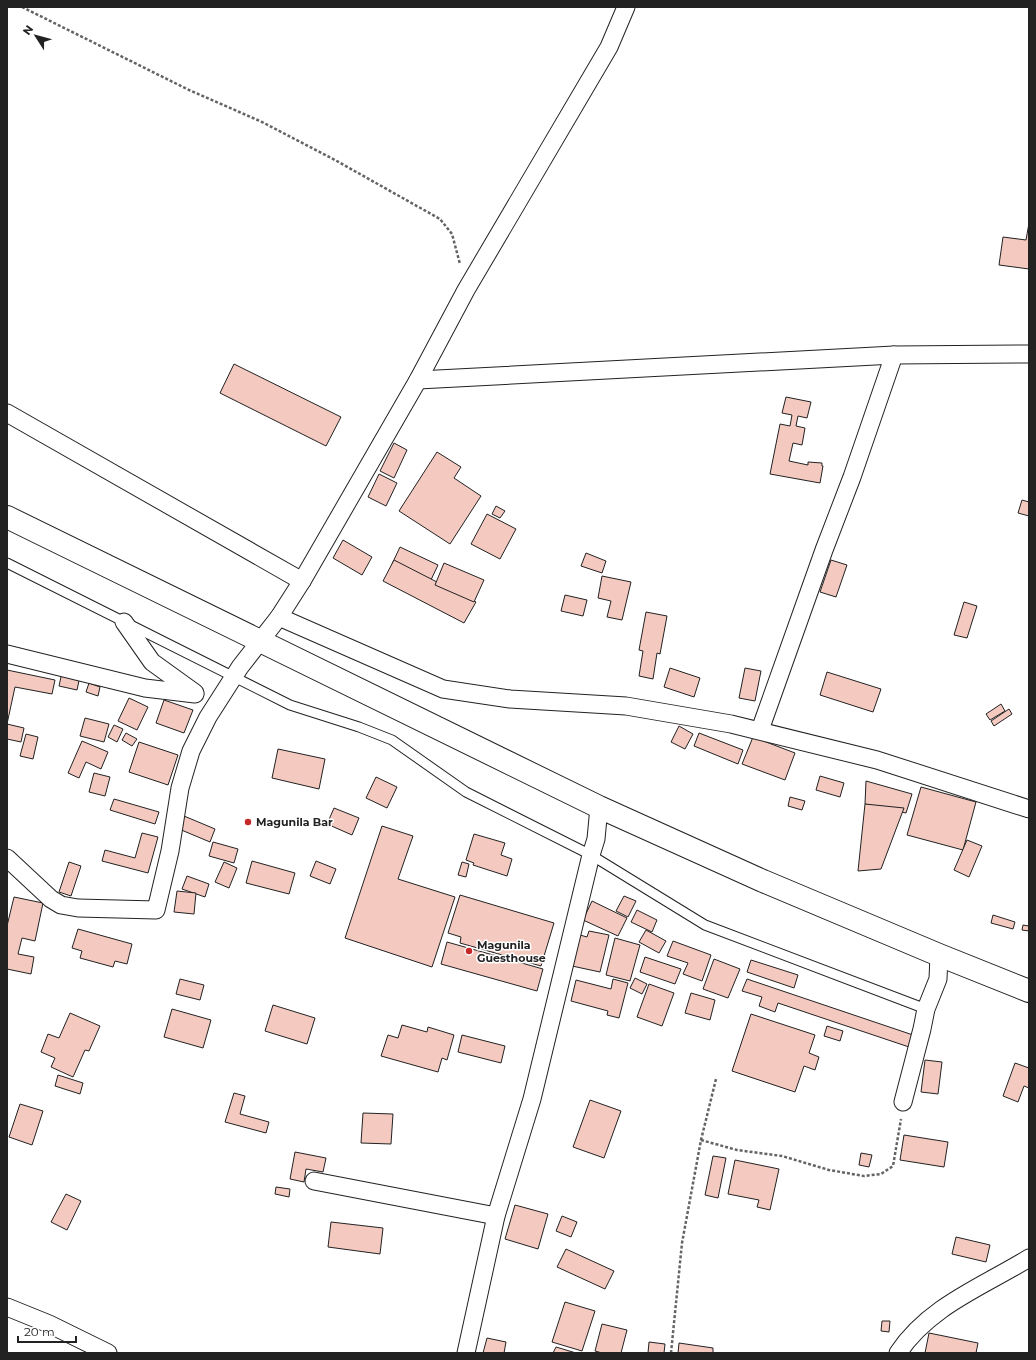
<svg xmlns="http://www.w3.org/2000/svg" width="1036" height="1360" viewBox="0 0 1036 1360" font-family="Montserrat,sans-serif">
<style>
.building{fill:#f3c9c0;stroke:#222}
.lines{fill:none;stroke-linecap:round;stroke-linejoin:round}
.service-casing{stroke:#222;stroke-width:11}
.minor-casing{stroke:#222;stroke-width:19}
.trunk-casing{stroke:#222;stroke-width:24}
.path{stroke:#646464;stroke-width:2.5;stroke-dasharray:3 2;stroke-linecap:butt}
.service{stroke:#fff;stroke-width:9}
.minor{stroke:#fff;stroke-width:17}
.trunk{stroke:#fff;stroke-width:22}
.poi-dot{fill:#c62828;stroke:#fff;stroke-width:1.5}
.labels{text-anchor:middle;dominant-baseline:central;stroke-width:3;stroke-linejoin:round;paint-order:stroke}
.poi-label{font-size:11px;font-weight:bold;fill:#222;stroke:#fff;text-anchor:start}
</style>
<rect width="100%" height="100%" fill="#fff"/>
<g class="building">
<polygon points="1029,223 1029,269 999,265 1003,237 1026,240"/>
<polygon points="234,364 341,417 326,446 220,393"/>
<polygon points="786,397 811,402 807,418 798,416 796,426 805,428 802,445 793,443 789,461 808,465 808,462 822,463 822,466 823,466 820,483 770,474 780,424 790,426 792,415 782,413"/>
<polygon points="394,443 407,450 394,478 380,471"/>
<polygon points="437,452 461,467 454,478 481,496 450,544 399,511"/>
<polygon points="379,474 397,483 386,506 368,497"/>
<polygon points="1022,500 1029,502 1029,516 1018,513"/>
<polygon points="496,506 505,511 500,518 492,514"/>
<polygon points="487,514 516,529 500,559 471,544"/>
<polygon points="343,540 372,557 362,575 333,558"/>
<polygon points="400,547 438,565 430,582 392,564"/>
<polygon points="586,553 606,561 602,573 581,566"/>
<polygon points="394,560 476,602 464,623 383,581"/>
<polygon points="831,560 847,565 836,597 820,592"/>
<polygon points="444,563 484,580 474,602 435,585"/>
<polygon points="602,576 631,582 622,620 607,617 611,601 598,598"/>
<polygon points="565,595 587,600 583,616 561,611"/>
<polygon points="964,602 977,606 967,638 954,635"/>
<polygon points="646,612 667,616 660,654 657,653 653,679 639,676 643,651 639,650"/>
<polygon points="670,668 700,678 694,697 664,687"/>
<polygon points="745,668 761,671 755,701 739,698"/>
<polygon points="7,670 55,680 52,694 15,687 7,724 24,728 21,742 7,739"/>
<polygon points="62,672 80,676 77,690 59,686"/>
<polygon points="827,672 881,689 873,712 820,695"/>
<polygon points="89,683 100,687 98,696 86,692"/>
<polygon points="129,698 148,707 137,730 118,721"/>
<polygon points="164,700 193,710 184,733 156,723"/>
<polygon points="1001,704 1005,711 990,720 986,714"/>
<polygon points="1009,709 1012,714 994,726 991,721"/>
<polygon points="85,718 109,724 104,742 80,736"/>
<polygon points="114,725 123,729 117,742 108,737"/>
<polygon points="679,726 693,734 685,749 671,742"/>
<polygon points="126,733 137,739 132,746 122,740"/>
<polygon points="699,733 743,750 738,764 694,746"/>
<polygon points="26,734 38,737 33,759 20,756"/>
<polygon points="753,737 795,753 785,780 742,764"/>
<polygon points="82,741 108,752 101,769 86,762 79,778 68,773"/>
<polygon points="139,742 178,755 168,785 129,772"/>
<polygon points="278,749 325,759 319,789 272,778"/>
<polygon points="94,773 110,777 105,796 89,792"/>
<polygon points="820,776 844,783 840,797 816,790"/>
<polygon points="376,777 397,787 387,808 366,798"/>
<polygon points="866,781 912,794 906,813 865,804"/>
<polygon points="921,787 976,802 963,850 907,835"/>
<polygon points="790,797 805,801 802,810 788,806"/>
<polygon points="114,799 159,812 155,824 110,810"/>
<polygon points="865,804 904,808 881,869 858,871"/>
<polygon points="334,808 359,818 352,835 327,824"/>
<polygon points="184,816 215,829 210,842 179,829"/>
<polygon points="382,826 413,836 398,879 455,897 432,967 345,938"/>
<polygon points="142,833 158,837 148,873 102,861 105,850 135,858"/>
<polygon points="474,834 505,843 501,855 512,859 507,876 473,865 474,863 466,860"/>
<polygon points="967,840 982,846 969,877 954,870"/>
<polygon points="213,842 238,849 234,863 209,856"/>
<polygon points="252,861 295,873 289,894 246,883"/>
<polygon points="316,861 336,869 330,884 310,876"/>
<polygon points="69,862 81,866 71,896 59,892"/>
<polygon points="224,862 237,868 229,888 215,882"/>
<polygon points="462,862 469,864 466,877 458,875"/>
<polygon points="187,876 209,884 205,897 182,889"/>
<polygon points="177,891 196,893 194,914 174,912"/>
<polygon points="460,895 554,923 541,966 460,943 461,937 448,933"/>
<polygon points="624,896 636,901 628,917 616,911"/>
<polygon points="14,897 43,903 35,941 22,938 18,954 34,957 31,974 7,969 7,926"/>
<polygon points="592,901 627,918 618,936 583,920"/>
<polygon points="637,910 657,920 652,932 631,922"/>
<polygon points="993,915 1015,922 1013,929 991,923"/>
<polygon points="1023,925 1029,926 1029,931 1022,930"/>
<polygon points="78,929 132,944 127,964 115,961 113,967 80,958 82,951 72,948"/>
<polygon points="646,930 666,941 659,953 639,942"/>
<polygon points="589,931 609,935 600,972 572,966 580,935 587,937"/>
<polygon points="615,938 640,945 630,981 606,975"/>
<polygon points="673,941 711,955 702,981 683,974 688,963 667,956"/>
<polygon points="447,942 543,969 537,991 441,964"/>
<polygon points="645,957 681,969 675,984 640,972"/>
<polygon points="714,959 740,969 728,998 703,989"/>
<polygon points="751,960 798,975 794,988 747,972"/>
<polygon points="635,978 647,984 642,994 630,988"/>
<polygon points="180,979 204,985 200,1000 176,994"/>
<polygon points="613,979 628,983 619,1018 607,1015 608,1011 571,1001 576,980 611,989"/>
<polygon points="747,979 916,1036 912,1048 778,1003 775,1012 759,1006 762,997 742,991"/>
<polygon points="649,984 674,993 662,1026 637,1017"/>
<polygon points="691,993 715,1000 710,1020 685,1013"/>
<polygon points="273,1005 315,1018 307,1044 265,1031"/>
<polygon points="172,1009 211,1020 203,1048 164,1037"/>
<polygon points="70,1013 100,1026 89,1051 85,1050 73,1077 51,1067 55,1058 41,1052 48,1034 59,1038"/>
<polygon points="751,1014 815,1035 809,1053 819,1057 815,1070 804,1066 795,1092 732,1071"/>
<polygon points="402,1025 427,1032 428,1027 454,1035 447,1060 442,1058 438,1072 381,1056 388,1035 398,1038"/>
<polygon points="827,1026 843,1031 840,1041 824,1036"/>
<polygon points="462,1035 505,1046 501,1063 458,1052"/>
<polygon points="925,1060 942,1062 938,1094 921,1092"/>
<polygon points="1015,1063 1029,1068 1029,1088 1024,1086 1018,1102 1003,1096"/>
<polygon points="58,1075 83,1083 80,1094 55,1086"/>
<polygon points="234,1093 245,1096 240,1114 269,1122 266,1133 225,1122"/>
<polygon points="590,1100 621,1111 604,1158 573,1147"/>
<polygon points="20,1104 43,1111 32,1145 9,1137"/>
<polygon points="363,1113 393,1114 391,1144 361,1143"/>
<polygon points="904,1135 948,1142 944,1167 900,1160"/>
<polygon points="295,1152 326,1158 323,1172 306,1169 304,1182 290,1179"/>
<polygon points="861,1153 872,1155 869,1167 859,1165"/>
<polygon points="713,1156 726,1158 718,1198 705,1195"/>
<polygon points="735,1160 779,1169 770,1210 757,1207 759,1200 728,1194"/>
<polygon points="276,1187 290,1189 289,1197 275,1194"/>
<polygon points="66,1194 81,1201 67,1230 51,1222"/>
<polygon points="515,1205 548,1214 538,1249 505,1239"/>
<polygon points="562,1216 577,1222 571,1237 556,1231"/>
<polygon points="331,1222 383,1228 380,1254 328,1247"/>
<polygon points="956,1237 990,1245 986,1262 952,1254"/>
<polygon points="566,1249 614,1271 605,1289 557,1267"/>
<polygon points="565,1302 595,1311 582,1351 552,1342"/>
<polygon points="882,1321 890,1321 889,1332 881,1331"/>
<polygon points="602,1324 627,1330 621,1353 602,1353 595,1351"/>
<polygon points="929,1333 978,1343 976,1353 925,1353"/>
<polygon points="487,1338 506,1342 504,1353 483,1353"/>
<polygon points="649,1342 665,1344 664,1353 648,1353"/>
<polygon points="679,1343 713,1348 713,1353 678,1353"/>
<polygon points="556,1347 576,1353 553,1353"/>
</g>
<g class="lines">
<g class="service-casing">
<polyline id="service" points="7,563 290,705 359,727 392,740 466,792 591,855 705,925 926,1009"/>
</g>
<g class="minor-casing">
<g id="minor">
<polyline points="418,380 894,355 1029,354"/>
<polyline points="7,413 302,581"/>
<polyline points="279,617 443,689 510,699 626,706 731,724 877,760 1029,809"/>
<polyline points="124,622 152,662 195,693"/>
<polyline points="7,654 145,688 195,694"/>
<polyline points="760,730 824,550 852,477 894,355"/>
<polyline points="7,858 51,899 61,905 78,908 156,910 170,851 180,788 191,751 208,717 240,667 279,617 302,581 418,380 466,290 609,47 626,7"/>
<polyline points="903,1102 922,1029 926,1009 938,979 939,955"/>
<polyline points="314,1181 496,1216"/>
<polyline points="7,1307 49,1324 108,1353"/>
<polyline points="466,1353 496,1216 532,1099 591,855 596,839 599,807"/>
<path d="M 898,1353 C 929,1306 984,1286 1029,1258"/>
</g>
</g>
<g class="trunk-casing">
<polyline id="trunk" points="7,517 599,807 763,881 939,955 1029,991"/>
</g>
<g class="path">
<polyline points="22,7 189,90 262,122 335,160 440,219 452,234 460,264"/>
<polyline points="701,1140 737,1150 782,1156 829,1170 864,1176 881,1174 893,1166 901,1119"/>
<polyline points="671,1353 682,1243 701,1140 716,1079"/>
</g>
<use href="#service" class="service"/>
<use href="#minor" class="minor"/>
<use href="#trunk" class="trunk"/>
</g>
<g class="poi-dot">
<circle cx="248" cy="822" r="4"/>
<circle cx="469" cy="951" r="4"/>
</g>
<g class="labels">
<g class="poi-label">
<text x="256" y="822">Magunila Bar</text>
<text x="477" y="945">Magunila<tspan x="477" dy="13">Guesthouse</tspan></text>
</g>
</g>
<rect width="1036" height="1360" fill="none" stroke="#222222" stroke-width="16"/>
<g transform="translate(36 36) rotate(306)" stroke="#ffffff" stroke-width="3" paint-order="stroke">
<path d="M0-3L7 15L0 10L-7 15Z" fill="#222222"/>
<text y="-6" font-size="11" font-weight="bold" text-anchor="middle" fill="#222222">N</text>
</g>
<path d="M18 1336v6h58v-6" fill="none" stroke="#222222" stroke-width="2"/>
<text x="24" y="1336" font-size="12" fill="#222222" stroke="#ffffff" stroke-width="3" paint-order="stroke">20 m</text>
</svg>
